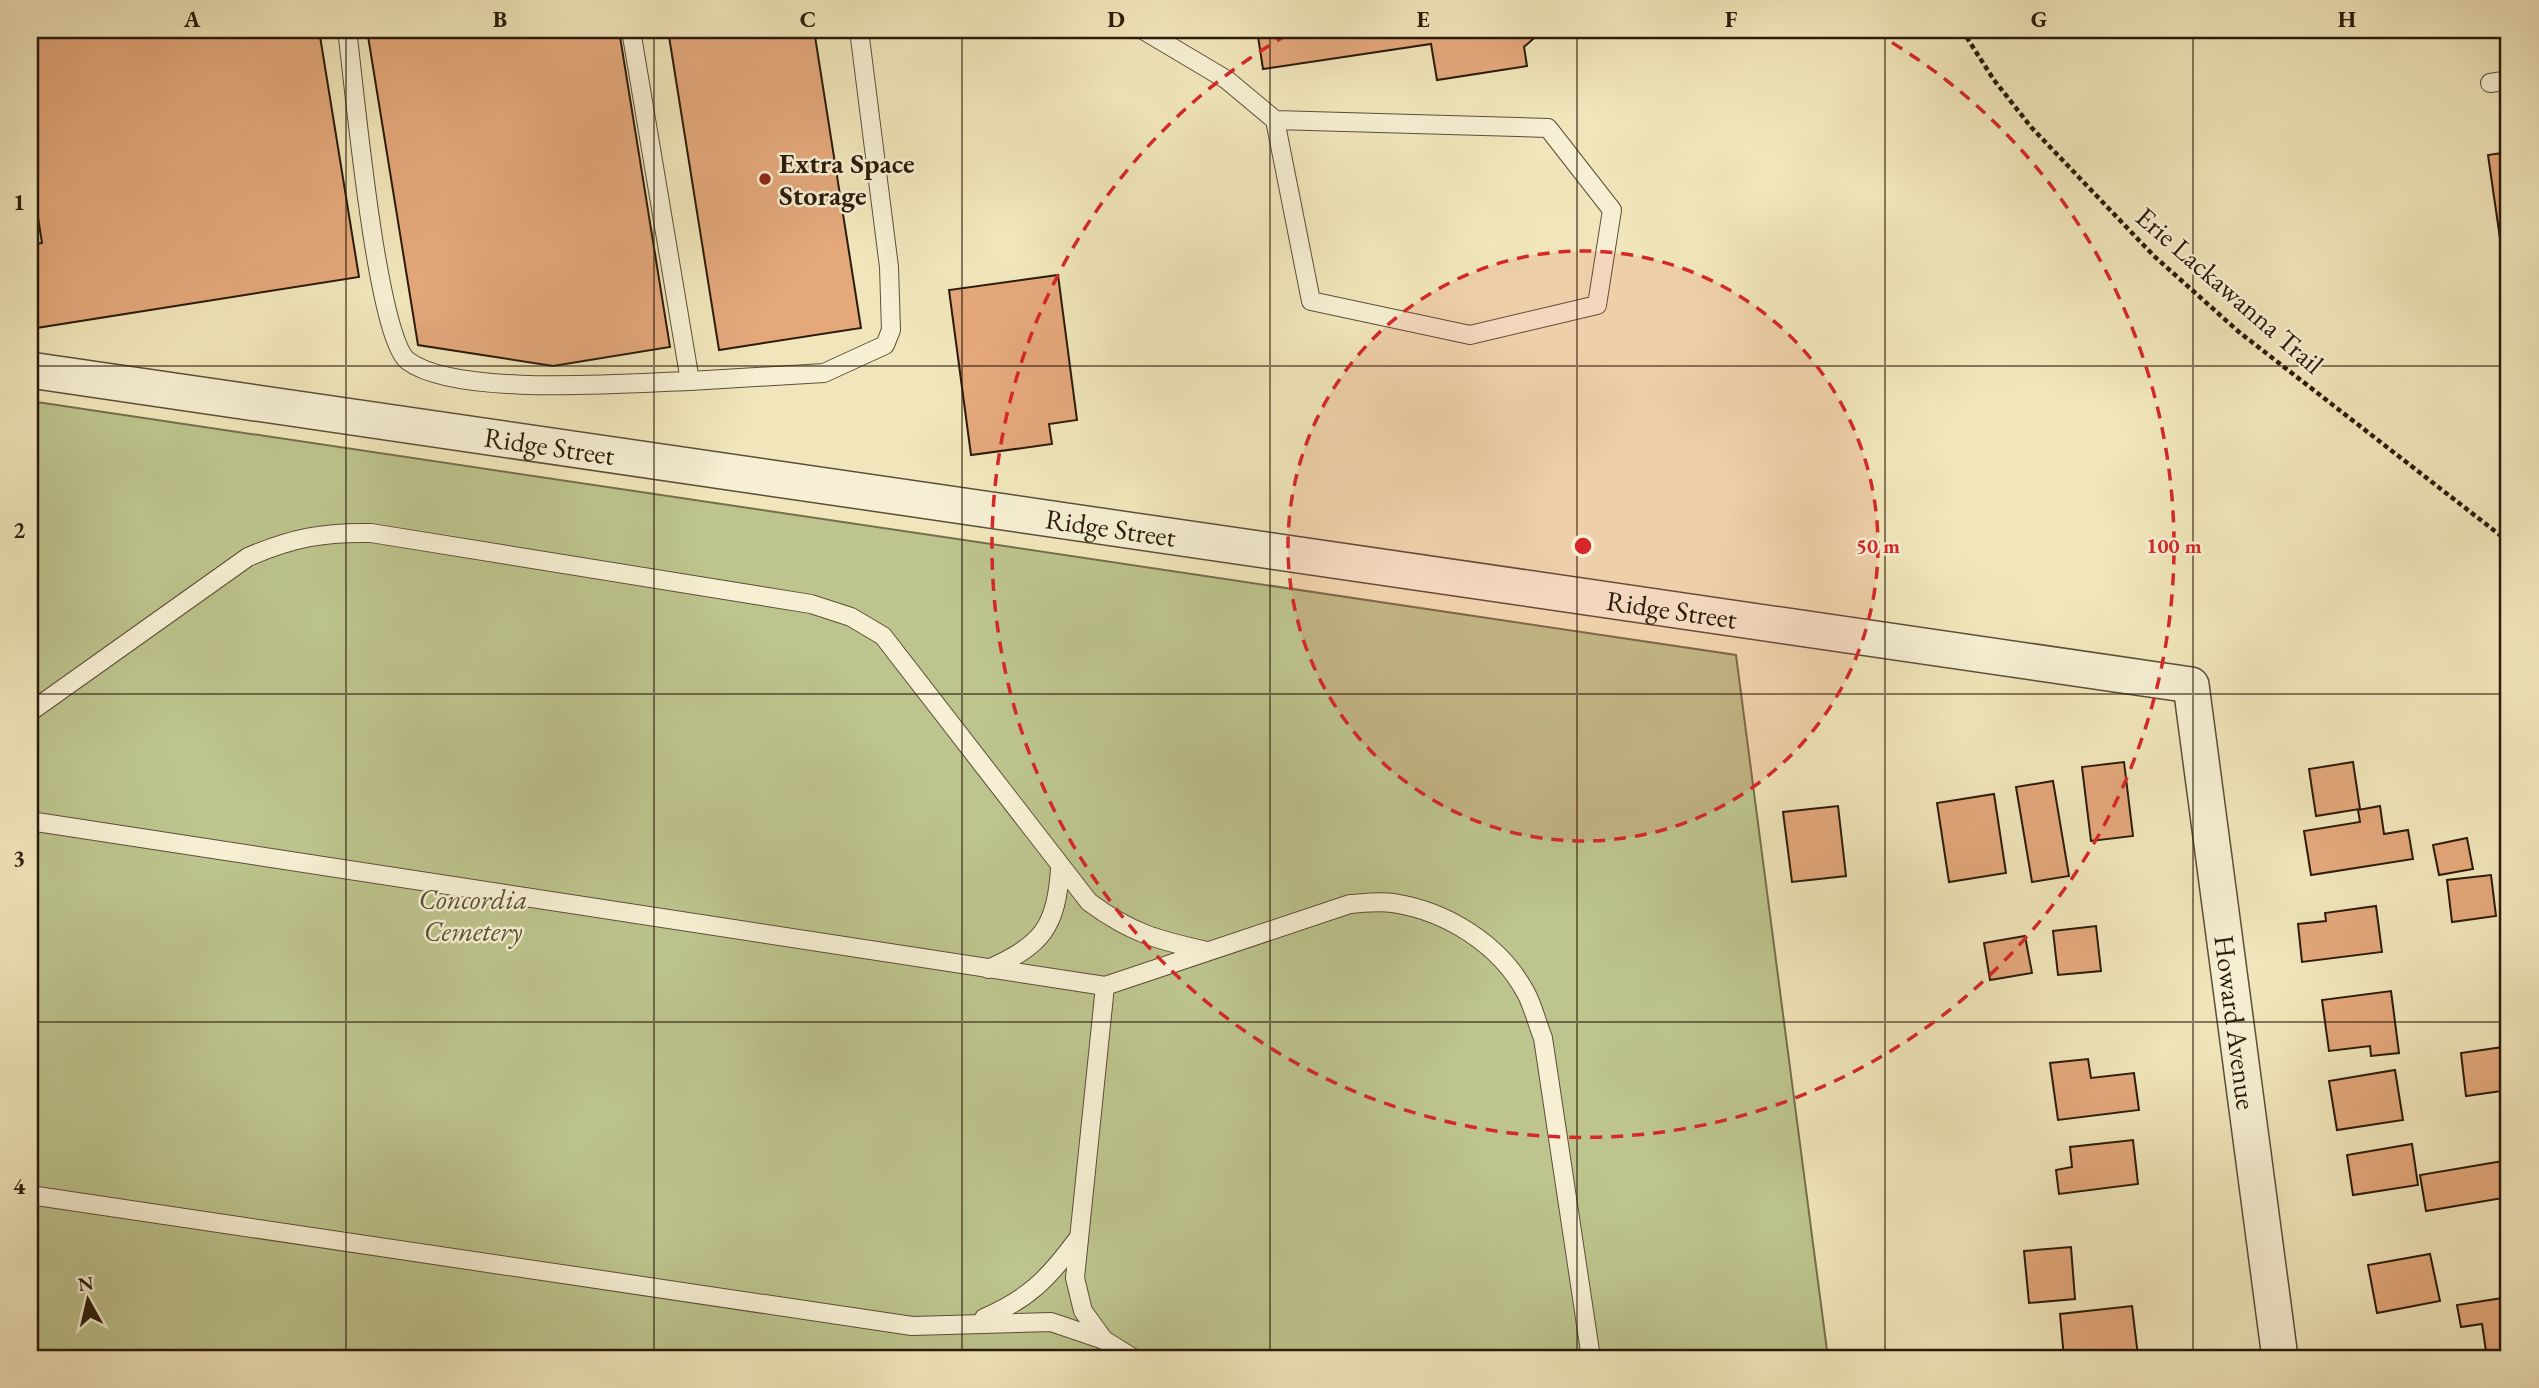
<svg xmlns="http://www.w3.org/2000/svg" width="2539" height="1388" viewBox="0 0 2539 1388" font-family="'EB Garamond',serif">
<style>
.green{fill:#bdc48d;stroke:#74704c;stroke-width:2}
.building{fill:#e4a87b;stroke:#2b1b0b;stroke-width:2}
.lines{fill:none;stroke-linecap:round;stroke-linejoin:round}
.service-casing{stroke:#5c4e37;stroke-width:20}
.minor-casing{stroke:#5c4e37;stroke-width:38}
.path{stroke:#2b1b0b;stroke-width:4.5;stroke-dasharray:5 3.5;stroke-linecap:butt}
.service{stroke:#f6efd3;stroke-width:18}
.minor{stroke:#f6efd3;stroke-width:35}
.grid{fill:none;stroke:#2b1b0b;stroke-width:2;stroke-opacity:0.55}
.ring{fill:none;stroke:#d62828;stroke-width:3.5;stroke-dasharray:12 9}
.poi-dot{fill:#8f2418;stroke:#f6efd3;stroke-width:2.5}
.labels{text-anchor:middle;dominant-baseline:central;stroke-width:5;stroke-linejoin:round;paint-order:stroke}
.poi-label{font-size:28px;font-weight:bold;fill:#2b1b0b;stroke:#f6efd3;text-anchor:start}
.street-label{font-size:28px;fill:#2b1b0b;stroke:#f6efd3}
.park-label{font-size:28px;font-style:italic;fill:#574e32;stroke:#f6efd3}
.centre{fill:#d62828;stroke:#f6efd3;stroke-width:3.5}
.ring-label{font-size:21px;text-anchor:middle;font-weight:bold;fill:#d62828;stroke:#f6efd3;stroke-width:5;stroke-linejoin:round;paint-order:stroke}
.neatline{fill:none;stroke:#2b1b0b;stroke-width:2.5}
.grid-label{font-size:23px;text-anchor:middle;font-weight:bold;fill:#2b1b0b}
</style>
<rect width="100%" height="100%" fill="#f1e6bb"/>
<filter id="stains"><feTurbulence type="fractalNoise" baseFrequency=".00286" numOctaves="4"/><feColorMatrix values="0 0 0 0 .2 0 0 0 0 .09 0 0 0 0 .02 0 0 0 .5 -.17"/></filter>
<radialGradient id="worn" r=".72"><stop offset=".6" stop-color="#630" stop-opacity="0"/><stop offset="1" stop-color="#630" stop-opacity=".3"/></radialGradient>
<polygon class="green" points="30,401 1736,655 1828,1358 30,1358"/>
<g class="building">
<polygon points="30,30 319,30 359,277 30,329 30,245 42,243 30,166"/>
<polygon points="367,30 619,30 670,347 553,366 418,345"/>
<polygon points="668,30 814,30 861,328 719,350"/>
<polygon points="1257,30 1543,30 1524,47 1527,66 1437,80 1431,44 1263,69"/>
<polygon points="2509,152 2509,301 2488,155"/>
<polygon points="1058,275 1077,420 1049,424 1052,444 971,455 949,290"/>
<polygon points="2124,762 2133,836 2091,841 2082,767"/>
<polygon points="2353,762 2360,809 2316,816 2309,769"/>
<polygon points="2053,781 2069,876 2032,882 2016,787"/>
<polygon points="1994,794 2006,873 1949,882 1937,803"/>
<polygon points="1838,806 1846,876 1792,882 1783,812"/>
<polygon points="2380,806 2384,834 2408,830 2413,859 2311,875 2304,831 2360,822 2358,810"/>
<polygon points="2467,838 2473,869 2439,875 2433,845"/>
<polygon points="2491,875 2496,916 2452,922 2447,880"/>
<polygon points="2376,906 2382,952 2302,962 2298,924 2326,921 2325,913"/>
<polygon points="2096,926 2101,971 2058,975 2053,931"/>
<polygon points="2025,936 2032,973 1990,980 1984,943"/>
<polygon points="2391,991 2399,1053 2371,1056 2370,1046 2329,1051 2322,1000"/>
<polygon points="2503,1047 2509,1090 2466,1096 2461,1053"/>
<polygon points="2088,1059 2091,1078 2134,1073 2139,1110 2058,1120 2050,1063"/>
<polygon points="2395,1070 2403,1120 2337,1130 2329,1081"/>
<polygon points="2133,1140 2138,1184 2059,1194 2056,1170 2072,1167 2070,1147"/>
<polygon points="2412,1144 2418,1185 2353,1195 2347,1155"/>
<polygon points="2509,1160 2509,1197 2426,1211 2420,1175"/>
<polygon points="2071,1247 2075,1299 2029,1303 2024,1251"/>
<polygon points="2430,1254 2440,1301 2377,1313 2368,1265"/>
<polygon points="2509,1297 2509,1358 2487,1358 2482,1324 2461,1327 2457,1305"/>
<polygon points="2132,1306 2138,1356 2064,1358 2060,1314"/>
</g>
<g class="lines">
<g class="service-casing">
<g id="service">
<path d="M 347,30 C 354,81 376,337 408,361 C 456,397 627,383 690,381"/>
<polyline points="631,30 690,381 824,373 885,345 891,330 889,267 859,30"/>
<polyline points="1143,30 1227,80 1275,120 1548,128 1612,210 1597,305 1470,335 1311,301 1275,120"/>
<polyline points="2490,83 2509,80"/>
<path d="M 30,712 L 248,557 C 292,538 323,532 371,533 L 811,604 L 851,617 L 883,636 L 1089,902 C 1131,933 1157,940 1207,951"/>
<path d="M 30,821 L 1105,986 L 1350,904 C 1364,903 1379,901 1393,903 C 1446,911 1500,944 1526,993 C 1533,1006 1537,1023 1543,1038 L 1591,1358"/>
<path d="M 988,969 C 1042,946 1057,926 1060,868"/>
<polyline points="30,1195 912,1326 1051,1322 1104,1340 1133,1358"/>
<path d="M 984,1318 C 1028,1299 1048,1279 1076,1241"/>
<polyline points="1104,1340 1083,1311 1075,1278 1105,986"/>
</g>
</g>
<g class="minor-casing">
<g id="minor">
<path id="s1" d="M 30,370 L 2191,685 L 2280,1358"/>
</g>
</g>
<polyline class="path" points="1962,30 1994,80 2031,127 2154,256 2239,332 2509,542"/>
<use href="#service" class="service"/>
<use href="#minor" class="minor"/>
</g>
<path class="grid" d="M 346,30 L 346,1358M 654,30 L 654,1358M 962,30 L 962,1358M 1270,30 L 1270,1358M 1577,30 L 1577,1358M 1885,30 L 1885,1358M 2193,30 L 2193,1358M 30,366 L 2509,366M 30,694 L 2509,694M 30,1022 L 2509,1022"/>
<circle cx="1583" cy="546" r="295" fill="#d62828" fill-opacity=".12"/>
<g class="ring">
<circle cx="1583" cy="546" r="295"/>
<path d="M1874 32A591 591 0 1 1 1292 32"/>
</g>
<circle class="poi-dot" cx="765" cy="179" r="7"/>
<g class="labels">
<g class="poi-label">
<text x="779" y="163">Extra Space<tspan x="779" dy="32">Storage</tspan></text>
</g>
<g class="street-label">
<text transform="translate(2230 290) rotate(41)">Erie Lackawanna Trail</text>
<text stroke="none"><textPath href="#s1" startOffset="525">Ridge Street</textPath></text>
<text stroke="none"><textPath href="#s1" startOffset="1092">Ridge Street</textPath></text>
<text stroke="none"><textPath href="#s1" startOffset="1659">Ridge Street</textPath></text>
<text stroke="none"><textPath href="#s1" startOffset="2524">Howard Avenue</textPath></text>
</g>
<g class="park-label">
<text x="473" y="899">Concordia<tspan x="473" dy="32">Cemetery</tspan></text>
</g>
</g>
<circle cx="1583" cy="546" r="10" class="centre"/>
<g class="ring-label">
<text x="1878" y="553">50 m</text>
<text x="2174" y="553">100 m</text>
</g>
<rect width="2539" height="1388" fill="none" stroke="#f1e6bb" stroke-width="77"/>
<g transform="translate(88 1300) rotate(352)" stroke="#f6efd3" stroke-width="5" paint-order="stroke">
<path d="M0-5L12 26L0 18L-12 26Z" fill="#2b1b0b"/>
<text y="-10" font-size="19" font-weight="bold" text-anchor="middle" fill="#2b1b0b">N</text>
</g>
<rect x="38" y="38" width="2462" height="1312" class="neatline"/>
<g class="grid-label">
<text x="192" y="27">A</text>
<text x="500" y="27">B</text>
<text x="808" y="27">C</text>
<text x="1116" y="27">D</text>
<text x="1423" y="27">E</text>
<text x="1731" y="27">F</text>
<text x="2039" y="27">G</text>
<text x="2347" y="27">H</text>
<text x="19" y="210">1</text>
<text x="19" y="538">2</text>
<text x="19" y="866">3</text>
<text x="19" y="1194">4</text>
</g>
<rect width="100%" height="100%" filter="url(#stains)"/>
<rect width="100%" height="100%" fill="url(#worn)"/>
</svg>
